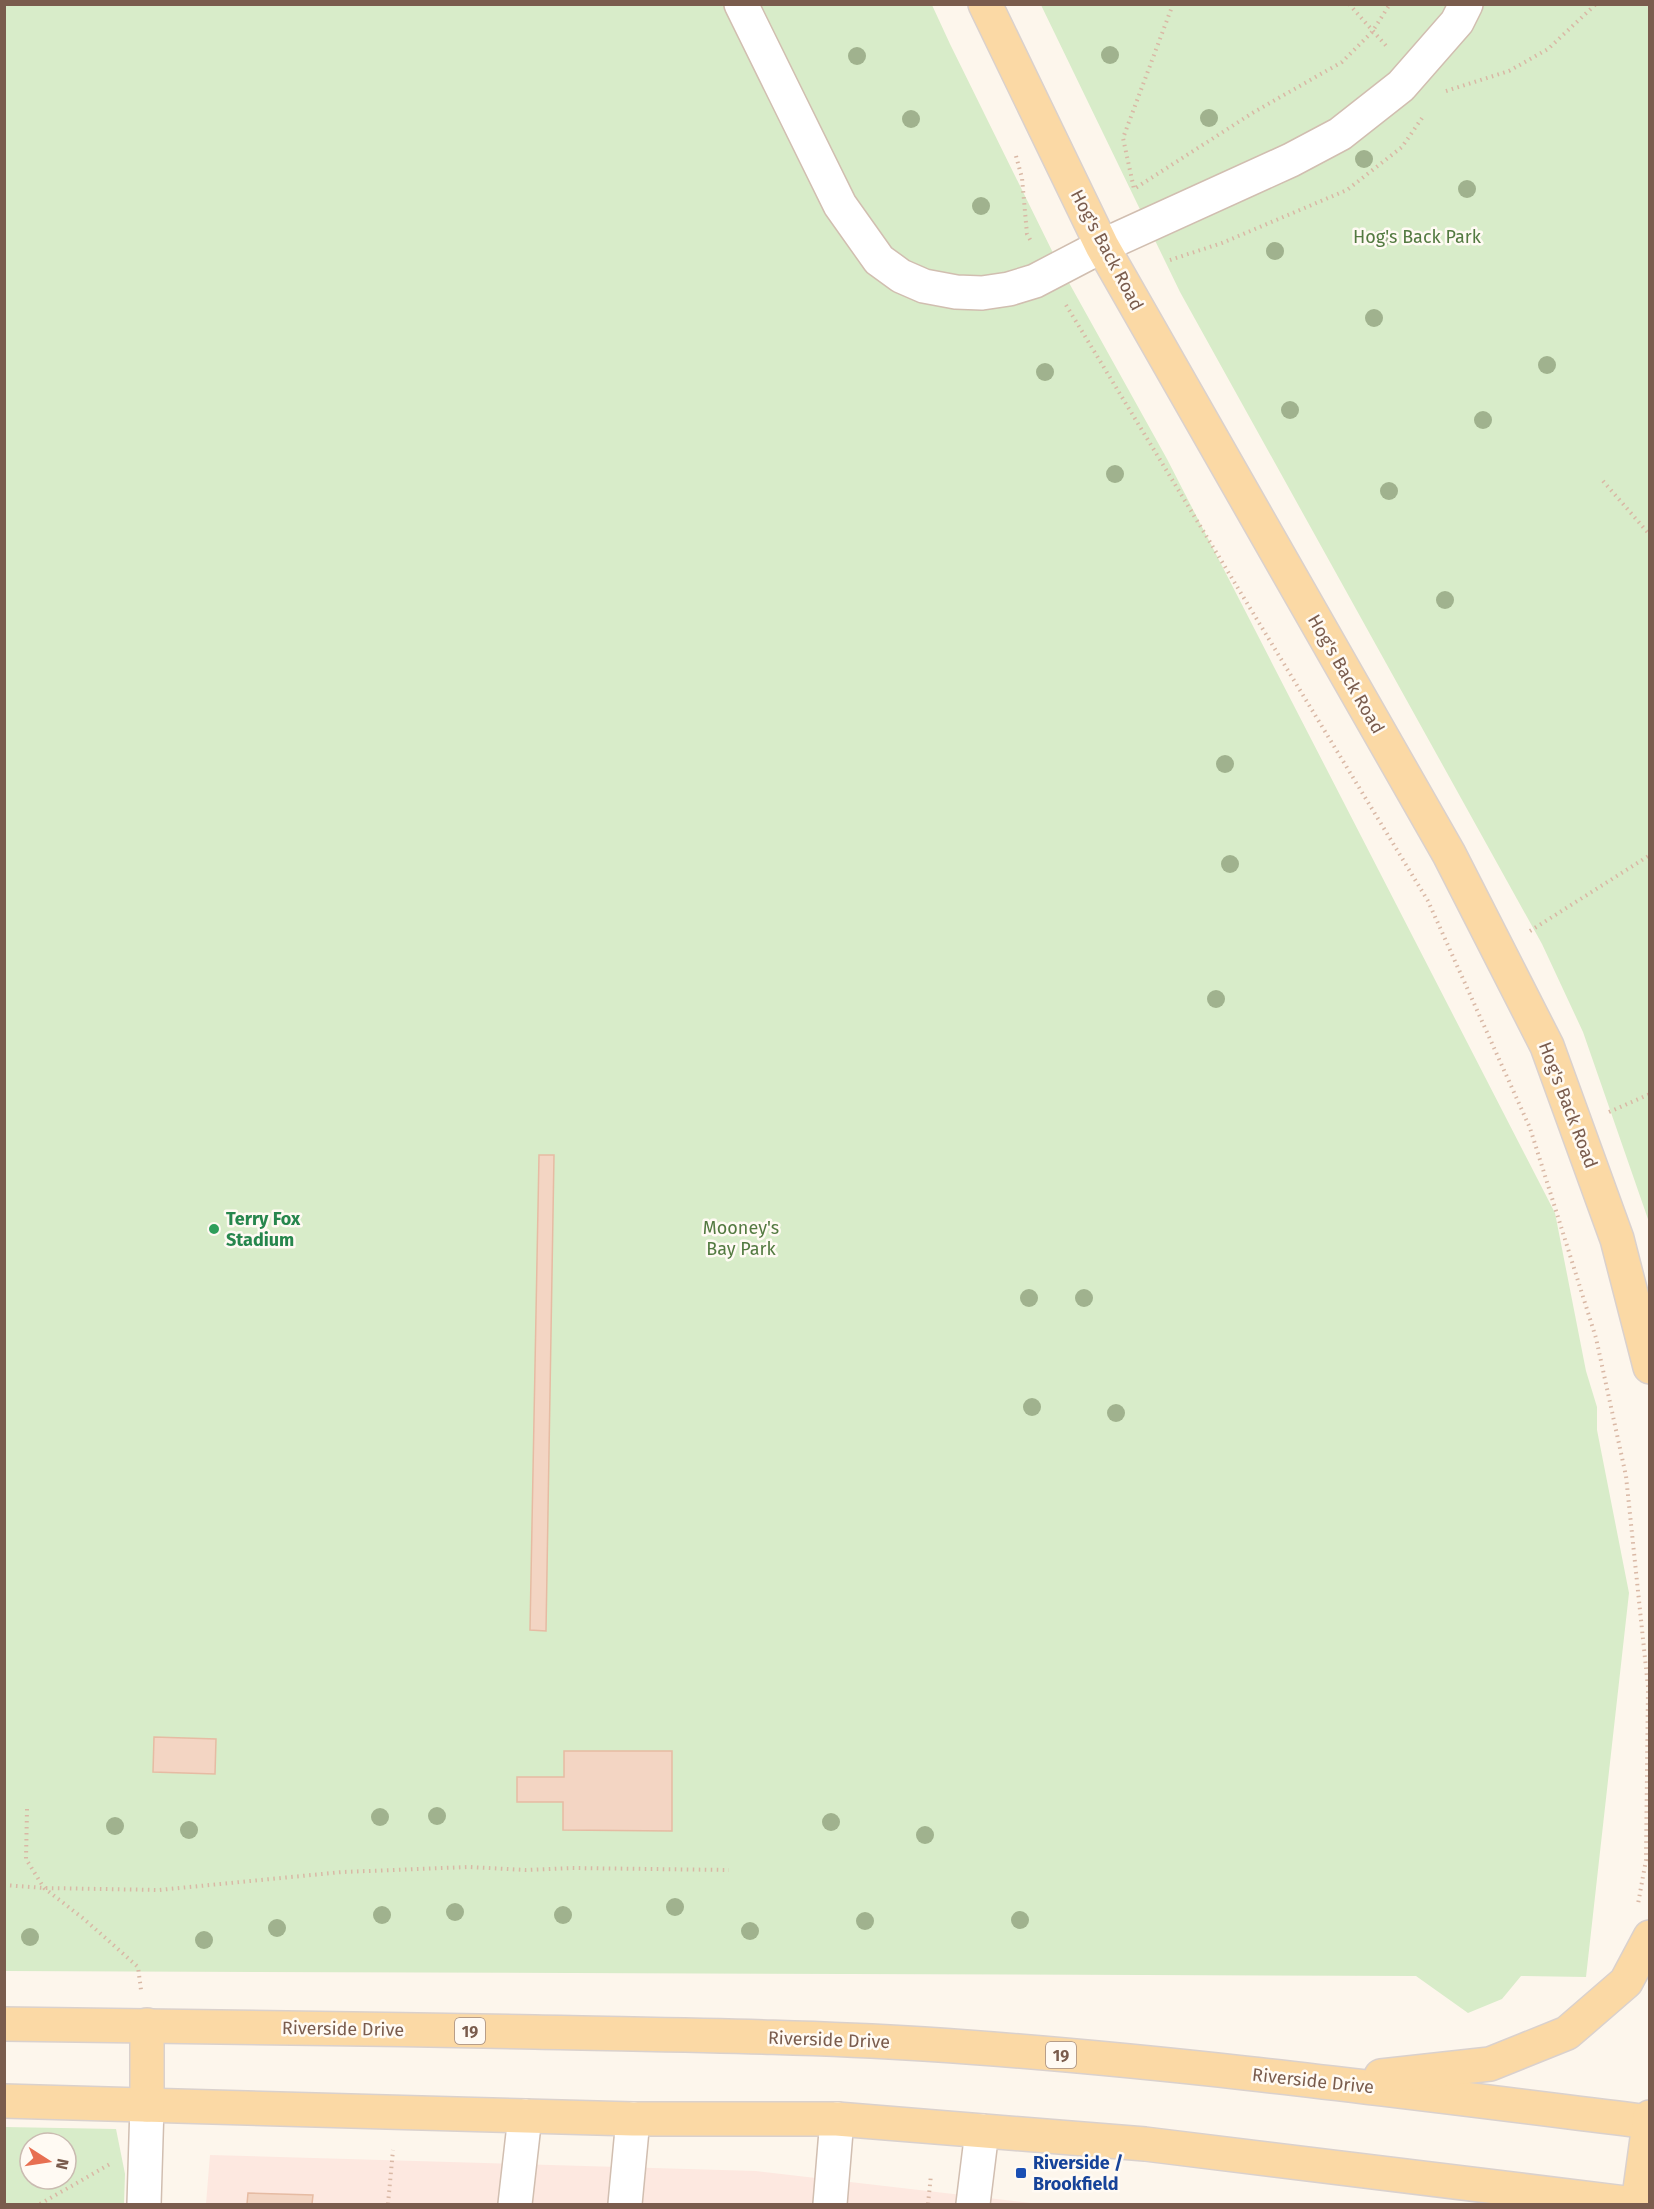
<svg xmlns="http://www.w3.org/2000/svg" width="1654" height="2209" viewBox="0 0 1654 2209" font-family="'Fira Sans',sans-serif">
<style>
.commercial{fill:#fde8e0}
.green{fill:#d8ecc9;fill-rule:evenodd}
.building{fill:#f3d5c3;stroke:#e6bba3;stroke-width:1.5}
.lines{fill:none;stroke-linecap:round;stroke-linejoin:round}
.minor-casing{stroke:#d1beb0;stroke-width:36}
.major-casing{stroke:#dad1cd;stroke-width:36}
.path{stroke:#d9b8a5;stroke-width:4;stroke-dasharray:1.5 4.5;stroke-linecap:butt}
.minor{stroke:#fff;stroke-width:33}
.major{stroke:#fbd9a5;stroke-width:33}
.tree{fill:#a0b28e}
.leisure-dot{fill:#2e9e5b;stroke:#fffaf3;stroke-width:2}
.transit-dot{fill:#1a4fb4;stroke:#fffaf3;stroke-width:2}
.labels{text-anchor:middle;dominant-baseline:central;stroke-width:5;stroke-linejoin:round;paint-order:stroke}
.shield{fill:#fffaf3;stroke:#a28b7f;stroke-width:1.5}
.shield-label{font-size:16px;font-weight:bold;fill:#7a5c4d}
.park-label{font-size:18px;fill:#537a41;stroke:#fffaf3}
.street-label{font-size:18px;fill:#7a5c4d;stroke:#fffaf3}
.leisure-label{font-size:18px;font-weight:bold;fill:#27864d;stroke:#fffaf3;text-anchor:start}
.transit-label{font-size:18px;font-weight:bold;fill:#164399;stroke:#fffaf3;text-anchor:start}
</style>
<rect width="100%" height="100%" fill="#fdf6ec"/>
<polygon class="commercial" points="210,2155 756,2171 1040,2204 206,2204"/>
<g class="green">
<polygon points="5,5 932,5 950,44 1058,263 1167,459 1555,1213 1586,1371 1597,1407 1597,1430 1629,1593 1586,1977 1521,1976 1502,1999 1468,2013 1416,1976 5,1971"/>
<polygon points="1041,5 1649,5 1649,1222 1583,1032 1542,944 1180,292"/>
<path d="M 5,2127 L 116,2129 L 125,2174 L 124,2204 L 5,2204 ZM 30,2143 L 66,2143 L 66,2179 L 30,2179 Z"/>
</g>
<g class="building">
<polygon points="539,1155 554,1155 546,1631 530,1630"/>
<polygon points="154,1737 216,1739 215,1774 153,1772"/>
<polygon points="564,1751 672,1751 672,1831 563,1830 563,1802 517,1802 517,1777 564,1777"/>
<polygon points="248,2193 313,2195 312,2204 247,2204"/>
</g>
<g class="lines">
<g class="minor-casing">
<g id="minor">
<polyline points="741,4 840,205 879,260 901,276 924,286 956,292 982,293 1009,289 1035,281 1102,246 1291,160 1340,134 1401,86 1457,22 1466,4"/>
<polyline points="144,2204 147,2105"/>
<polyline points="515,2204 525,2116"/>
<polyline points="625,2204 633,2119"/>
<polyline points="830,2204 837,2119"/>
<polyline points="973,2204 982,2131"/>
</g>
</g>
<g class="major-casing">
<g id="major">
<polyline points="985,4 1102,246 1449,854 1547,1046 1617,1239 1650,1367"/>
<path d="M 4,2024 C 181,2025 358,2029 535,2032 C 665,2035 795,2036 924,2044 C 1167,2060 1408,2092 1650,2122"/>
<polyline points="1381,2076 1490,2064 1567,2033 1626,1982 1650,1937"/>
<polyline points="4,2101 633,2119 837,2119 1145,2144 1634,2204"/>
<polyline points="147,2105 147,2025"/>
<polyline points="1638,2204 1650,2117"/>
</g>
</g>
<g class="path">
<polyline points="1173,4 1123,138 1134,189 1254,112 1342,62 1372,32 1390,4"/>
<polyline points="1349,4 1388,48"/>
<polyline points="1446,91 1509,71 1548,49 1596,4"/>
<polyline points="1016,156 1022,178 1027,234 1032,243"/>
<polyline points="1170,260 1222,243 1347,190 1402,147 1422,118"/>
<polyline points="1066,305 1428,901 1530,1128 1596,1338 1626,1476 1648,1687 1646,1860 1638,1904"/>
<polyline points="1603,481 1650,535"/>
<polyline points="1530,931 1650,855"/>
<polyline points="1609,1112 1650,1094"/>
<polyline points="27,1809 26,1859 44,1888 84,1919 138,1967 141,1990"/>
<polyline points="4,1885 44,1888 159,1890 342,1872 469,1867 526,1870 572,1868 729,1870"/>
<polyline points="40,2204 110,2164"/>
<polyline points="388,2204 393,2150"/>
<polyline points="928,2204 931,2175"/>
</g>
<use href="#minor" class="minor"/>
<use href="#major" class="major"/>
</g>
<g class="tree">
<circle cx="1110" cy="55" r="9"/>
<circle cx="857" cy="56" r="9"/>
<circle cx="1209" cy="118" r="9"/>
<circle cx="911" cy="119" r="9"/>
<circle cx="1364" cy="159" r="9"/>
<circle cx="1467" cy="189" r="9"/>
<circle cx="981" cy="206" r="9"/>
<circle cx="1381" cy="239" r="9"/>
<circle cx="1275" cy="251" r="9"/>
<circle cx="1374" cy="318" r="9"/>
<circle cx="1547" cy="365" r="9"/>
<circle cx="1045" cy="372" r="9"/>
<circle cx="1290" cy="410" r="9"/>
<circle cx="1483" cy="420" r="9"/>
<circle cx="1115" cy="474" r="9"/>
<circle cx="1389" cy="491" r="9"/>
<circle cx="1445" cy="600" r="9"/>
<circle cx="1225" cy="764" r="9"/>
<circle cx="1230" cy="864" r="9"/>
<circle cx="1216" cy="999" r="9"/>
<circle cx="1029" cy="1298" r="9"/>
<circle cx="1084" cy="1298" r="9"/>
<circle cx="1032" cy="1407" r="9"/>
<circle cx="1116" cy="1413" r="9"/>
<circle cx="437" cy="1816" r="9"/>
<circle cx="380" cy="1817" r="9"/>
<circle cx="831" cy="1822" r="9"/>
<circle cx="115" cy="1826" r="9"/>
<circle cx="189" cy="1830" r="9"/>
<circle cx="925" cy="1835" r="9"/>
<circle cx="675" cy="1907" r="9"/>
<circle cx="455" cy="1912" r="9"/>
<circle cx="382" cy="1915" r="9"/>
<circle cx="563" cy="1915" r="9"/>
<circle cx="1020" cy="1920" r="9"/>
<circle cx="865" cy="1921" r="9"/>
<circle cx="277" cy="1928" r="9"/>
<circle cx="750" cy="1931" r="9"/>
<circle cx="30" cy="1937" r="9"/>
<circle cx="204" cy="1940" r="9"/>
</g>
<circle class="leisure-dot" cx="214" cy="1229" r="6"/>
<rect class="transit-dot" x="1015" y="2167" width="12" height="12" rx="3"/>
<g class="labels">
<g class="shield">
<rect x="455" y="2018" width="30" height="26" rx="4.5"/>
<rect x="1046" y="2042" width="30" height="26" rx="4.5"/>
</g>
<g class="shield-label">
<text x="470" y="2031">19</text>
<text x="1061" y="2055">19</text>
</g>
<g class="park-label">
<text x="1417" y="237">Hog's Back Park</text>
<text x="741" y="1228">Mooney's<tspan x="741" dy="21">Bay Park</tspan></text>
</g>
<g class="street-label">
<text transform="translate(1107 250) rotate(62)">Hog's Back Road</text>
<text transform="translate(1346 674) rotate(60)">Hog's Back Road</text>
<text transform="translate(1568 1105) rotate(69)">Hog's Back Road</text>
<text transform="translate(343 2029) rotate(1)">Riverside Drive</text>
<text transform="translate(829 2040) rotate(2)">Riverside Drive</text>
<text transform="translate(1313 2081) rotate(6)">Riverside Drive</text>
</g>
<g class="leisure-label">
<text x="226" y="1219">Terry Fox<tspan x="226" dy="21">Stadium</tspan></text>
</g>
<g class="transit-label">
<text x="1033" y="2163">Riverside /<tspan x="1033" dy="21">Brookfield</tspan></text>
</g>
</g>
<rect width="1654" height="2209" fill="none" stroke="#7a5c4d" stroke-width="12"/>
<g transform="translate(48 2161) rotate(102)"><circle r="28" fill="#fffaf3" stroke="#cabbb1" stroke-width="1.5"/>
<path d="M0-4.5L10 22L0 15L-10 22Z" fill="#e76f51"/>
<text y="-9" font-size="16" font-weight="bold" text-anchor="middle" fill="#7a5c4d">N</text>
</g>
</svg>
